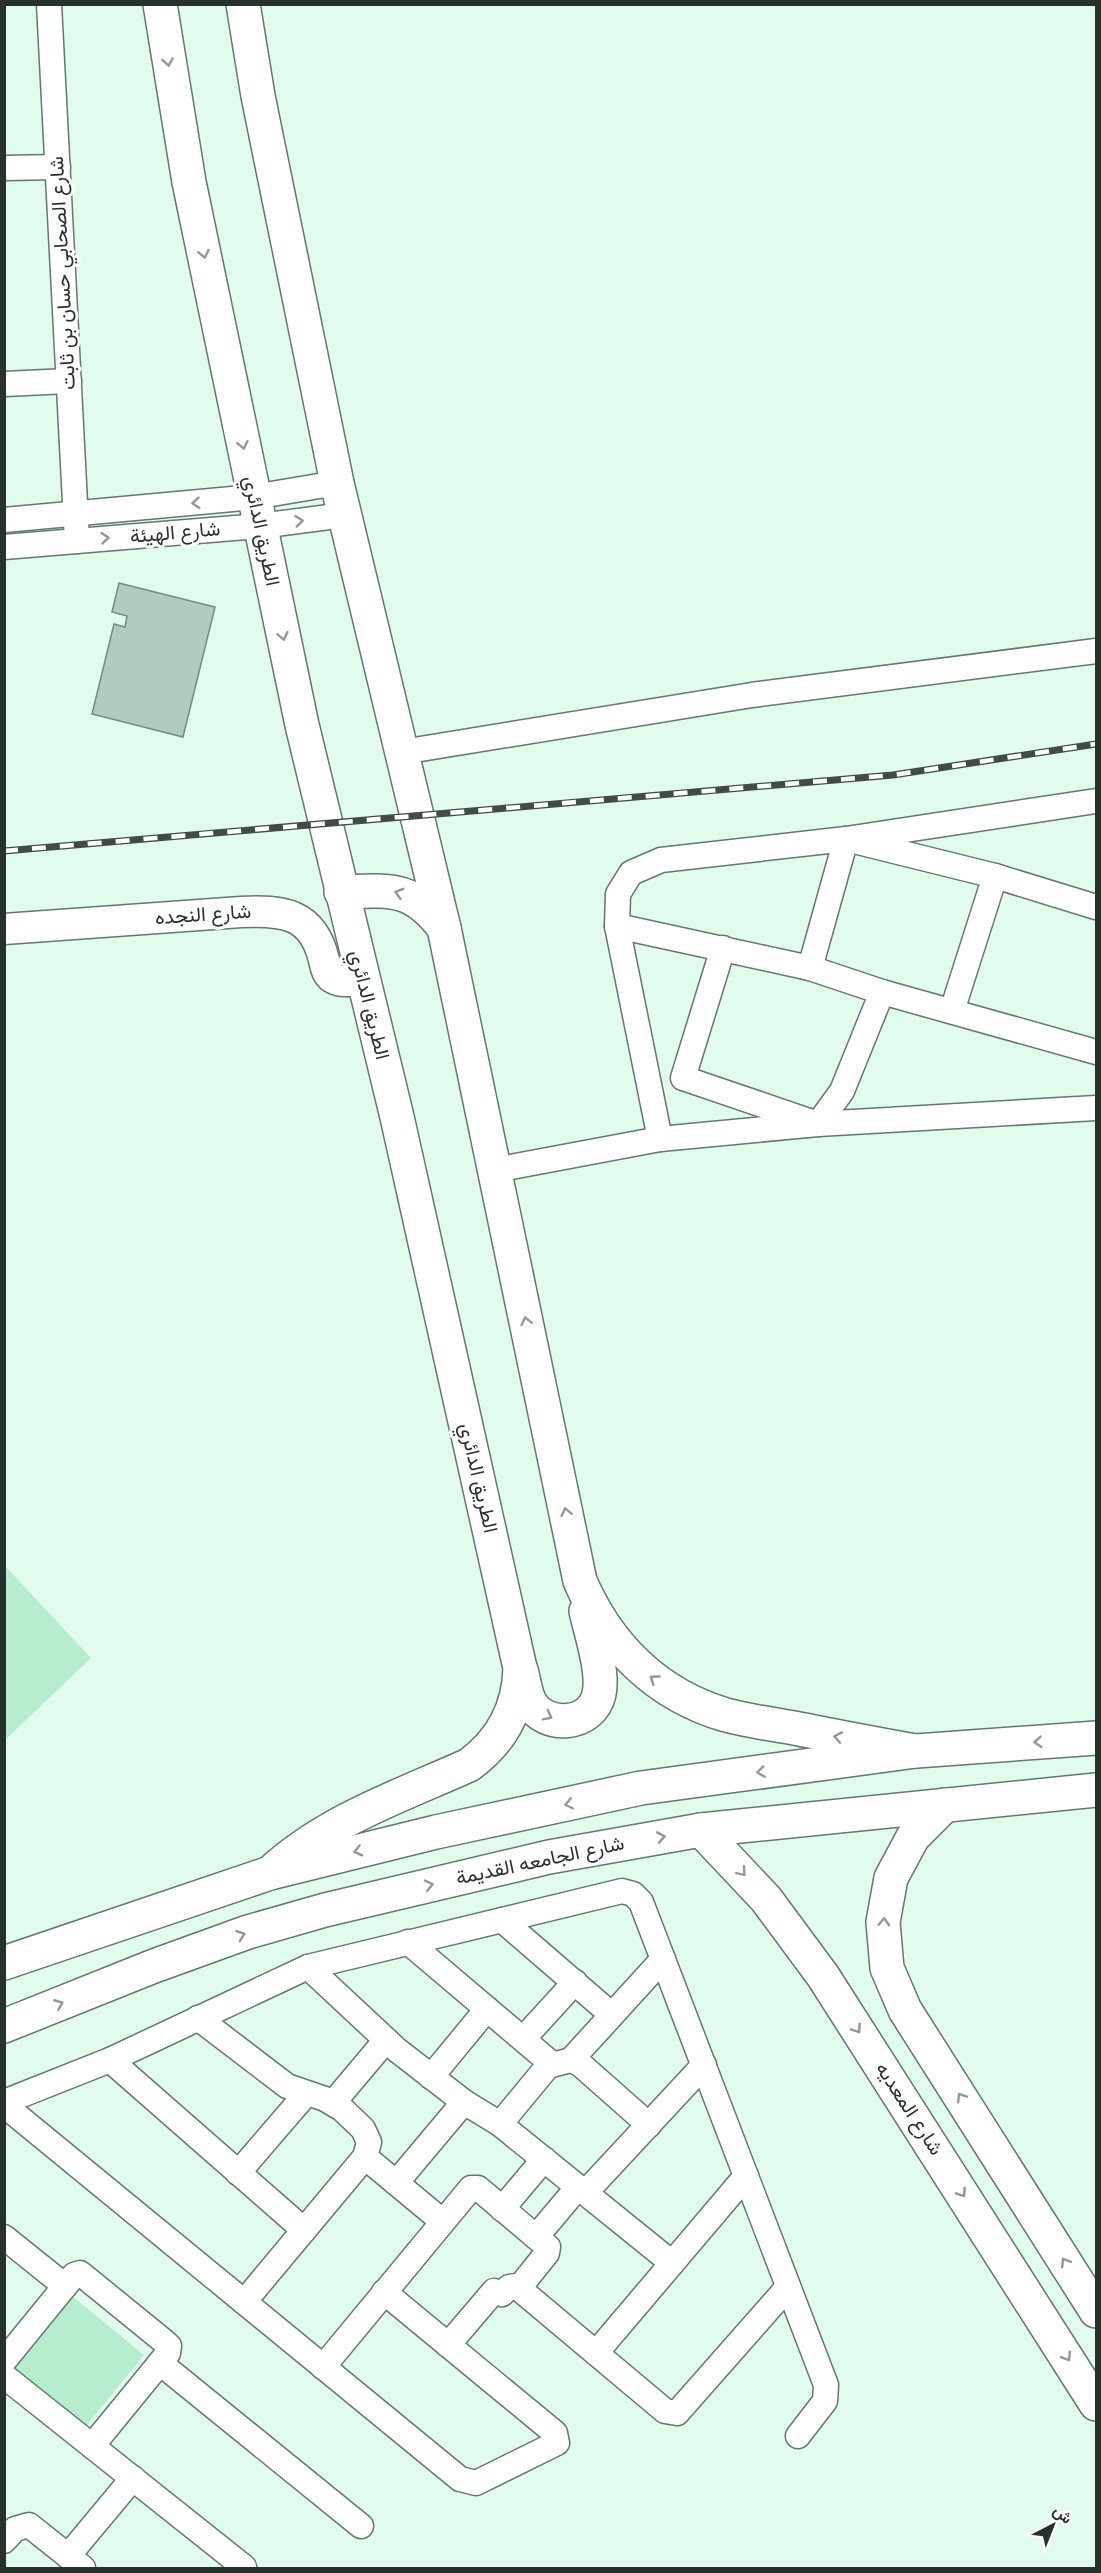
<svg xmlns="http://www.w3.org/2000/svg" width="1101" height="2573" viewBox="0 0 1101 2573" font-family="'Varela Round',Vazirmatn,sans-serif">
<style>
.green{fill:#b6edce}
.building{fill:#b2cbbc;stroke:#758c7f;stroke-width:1.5}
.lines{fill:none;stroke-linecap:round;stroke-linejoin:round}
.minor-casing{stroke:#63796c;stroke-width:27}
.tertiary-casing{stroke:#63796c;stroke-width:33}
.secondary-casing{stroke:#63796c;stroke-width:36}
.primary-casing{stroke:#63796c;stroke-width:36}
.minor{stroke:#fff;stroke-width:24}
.tertiary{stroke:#fff;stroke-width:30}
.secondary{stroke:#fff;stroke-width:33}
.primary{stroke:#fff;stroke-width:33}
.rail-casing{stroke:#404c45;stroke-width:7}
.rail{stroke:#fff;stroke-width:4.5;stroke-dasharray:14;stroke-linecap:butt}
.oneway{stroke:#949896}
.labels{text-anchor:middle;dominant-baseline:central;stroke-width:6;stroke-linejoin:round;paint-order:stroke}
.street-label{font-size:20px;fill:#28322c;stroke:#fff}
</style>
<rect width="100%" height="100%" fill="#e1fbec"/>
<g class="green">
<polygon points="5,1566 91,1658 5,1740"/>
<polygon points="73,2297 144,2355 82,2431 11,2373"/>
</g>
<polygon class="building" points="119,583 215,607 183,737 92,714 114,624 125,627 127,616 112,612"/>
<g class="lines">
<g class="minor-casing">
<g id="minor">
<polyline points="49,4 77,541"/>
<polyline points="4,168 58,167"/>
<polyline points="4,384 69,381"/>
<polyline points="4,520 254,497 337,483"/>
<polyline points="4,547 260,526 344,515"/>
<polyline points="402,752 752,695 1096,651"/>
<polyline points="617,926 810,968 882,992 1096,1052"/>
<polyline points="723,948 683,1078 818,1124 842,1091 882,992"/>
<polyline points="810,968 846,839 995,876 1096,907"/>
<polyline points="952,1011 995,876"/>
<polyline points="660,1139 617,926 618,894 631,873 661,860 846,839 1096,801"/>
<polyline points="495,1170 660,1139 818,1124 1096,1108"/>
<polyline points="502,1920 612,2015"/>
<polyline points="408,1942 552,2064"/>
<polyline points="308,1967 397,2050 464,2102 500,2124 672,2263"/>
<polyline points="198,2018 287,2086 325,2099 342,2109 363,2129 369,2142 365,2157 244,2302"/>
<polyline points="523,2039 575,1982"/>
<polyline points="110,2060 304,2230"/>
<polyline points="571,2060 663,1959"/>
<polyline points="431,2077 487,2009"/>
<polyline points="4,2102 110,2060 308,1967 622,1891 633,1894 641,1902 826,2385 825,2401 798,2436"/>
<polyline points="333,2103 386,2040"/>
<polyline points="4,2105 460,2479 476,2483 557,2443 555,2433 384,2292"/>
<polyline points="500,2124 548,2066 571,2060 580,2064 649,2125"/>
<polyline points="365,2157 442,2221"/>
<polyline points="238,2173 306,2094"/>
<polyline points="396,2183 464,2102"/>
<polyline points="585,2193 704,2065"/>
<polyline points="502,2209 544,2159"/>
<polyline points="4,2237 65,2286"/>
<polyline points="536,2237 578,2187"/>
<polyline points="448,2345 494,2291 502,2294 509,2287 516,2286 665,2411 677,2413 788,2287"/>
<polyline points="596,2353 746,2176"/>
<polyline points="4,2361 74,2275 80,2273 166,2343 169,2346 168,2353 92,2446"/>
<polyline points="160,2363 361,2526"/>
<polyline points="323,2367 471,2188 478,2188 548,2247 547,2253 519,2288"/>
<polyline points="4,2376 244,2567"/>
<polyline points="4,2541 15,2529 29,2525 83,2568"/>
<polyline points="68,2556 133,2478"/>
</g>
</g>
<g class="tertiary-casing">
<path id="tertiary" d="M 4,929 L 241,912 C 283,910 313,913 324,960 C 326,968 327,976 335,979 C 342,983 355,980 363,979"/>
</g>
<g class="secondary-casing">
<g id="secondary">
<polyline points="945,1805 913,1837 891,1878 883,1922 887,1968 905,2010 1096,2311"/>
<polyline points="701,1830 766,1899 823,1976 1096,2404"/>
<polyline points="4,1963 270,1873 436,1832 641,1788 916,1751 1096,1738"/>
<polyline points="4,2026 154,1966 248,1932 325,1910 549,1857 701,1830 1096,1790"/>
</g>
</g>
<g class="primary-casing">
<g id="primary">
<path d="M 160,4 L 189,182 L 302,725 L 397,1117 L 520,1668 C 519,1709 502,1741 469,1765 C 400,1796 326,1821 270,1873"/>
<path d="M 243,4 L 258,96 L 337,483 L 444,928 L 580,1581 C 608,1646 657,1695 726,1715 C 748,1721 772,1724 794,1728 C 835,1736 875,1744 916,1751"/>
<path d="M 341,892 C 390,890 412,886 444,928"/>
<path d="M 521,1670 C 524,1680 525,1693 530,1702 C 545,1730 592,1726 599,1694 C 604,1672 591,1633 586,1611"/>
</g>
</g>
<use href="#minor" class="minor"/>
<use href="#tertiary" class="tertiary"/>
<use href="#secondary" class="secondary"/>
<use href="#primary" class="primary"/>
<g class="rail-casing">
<polyline id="rail" points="4,851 893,775 1096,744"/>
</g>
<use href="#rail" class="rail"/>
</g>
<defs><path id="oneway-chevron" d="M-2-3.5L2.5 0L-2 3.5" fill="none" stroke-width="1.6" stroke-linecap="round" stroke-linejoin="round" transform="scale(1.5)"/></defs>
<g class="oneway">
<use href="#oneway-chevron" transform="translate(168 62) rotate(81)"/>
<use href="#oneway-chevron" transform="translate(204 254) rotate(78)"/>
<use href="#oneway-chevron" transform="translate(243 445) rotate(78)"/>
<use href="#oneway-chevron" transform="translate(196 503) rotate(175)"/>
<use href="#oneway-chevron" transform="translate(299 521) rotate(-7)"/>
<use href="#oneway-chevron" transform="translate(105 538) rotate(-5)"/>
<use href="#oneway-chevron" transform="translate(283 636) rotate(78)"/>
<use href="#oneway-chevron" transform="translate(399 893) rotate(-164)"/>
<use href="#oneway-chevron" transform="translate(526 1321) rotate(-102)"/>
<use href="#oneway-chevron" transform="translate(566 1512) rotate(-102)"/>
<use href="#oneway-chevron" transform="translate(654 1679) rotate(-144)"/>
<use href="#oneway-chevron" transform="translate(548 1716) rotate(27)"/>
<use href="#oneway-chevron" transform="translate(838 1737) rotate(-169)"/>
<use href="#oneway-chevron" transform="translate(1038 1742) rotate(176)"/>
<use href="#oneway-chevron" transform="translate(761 1772) rotate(172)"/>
<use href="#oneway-chevron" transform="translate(569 1804) rotate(168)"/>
<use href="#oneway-chevron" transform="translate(661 1837) rotate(-10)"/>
<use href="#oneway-chevron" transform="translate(358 1851) rotate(166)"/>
<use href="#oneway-chevron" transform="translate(742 1872) rotate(49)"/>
<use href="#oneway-chevron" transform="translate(429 1885) rotate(-13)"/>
<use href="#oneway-chevron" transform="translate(884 1922) rotate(-87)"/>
<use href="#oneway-chevron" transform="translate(241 1935) rotate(-19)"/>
<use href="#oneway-chevron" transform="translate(59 2004) rotate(-22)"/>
<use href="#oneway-chevron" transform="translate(857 2029) rotate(57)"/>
<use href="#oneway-chevron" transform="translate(961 2097) rotate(-123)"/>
<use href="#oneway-chevron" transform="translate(962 2193) rotate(57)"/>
<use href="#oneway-chevron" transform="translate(1065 2262) rotate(-122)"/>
<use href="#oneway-chevron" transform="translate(1067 2357) rotate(58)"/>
</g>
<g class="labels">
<g class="street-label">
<text transform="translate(63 273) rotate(-93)">شارع الصحابي حسان بن ثابت</text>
<text transform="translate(261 531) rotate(78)">الطريق الدائري</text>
<text transform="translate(175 533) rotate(-5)">شارع الهيئة</text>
<text transform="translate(203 915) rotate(-4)">شارع النجده</text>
<text transform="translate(369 1005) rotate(76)">الطريق الدائري</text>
<text transform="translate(478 1478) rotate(77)">الطريق الدائري</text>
<text transform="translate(540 1861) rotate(-12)">شارع الجامعه القديمة</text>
<text transform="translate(909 2109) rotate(57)">شارع المعديه</text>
</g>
</g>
<rect width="1101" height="2573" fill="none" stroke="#28322c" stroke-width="12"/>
<g transform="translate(1053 2525) rotate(42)" stroke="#ffffff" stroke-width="4.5" paint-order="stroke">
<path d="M0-4.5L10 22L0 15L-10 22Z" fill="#28322c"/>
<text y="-9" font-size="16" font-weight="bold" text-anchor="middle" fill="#28322c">ش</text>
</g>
</svg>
